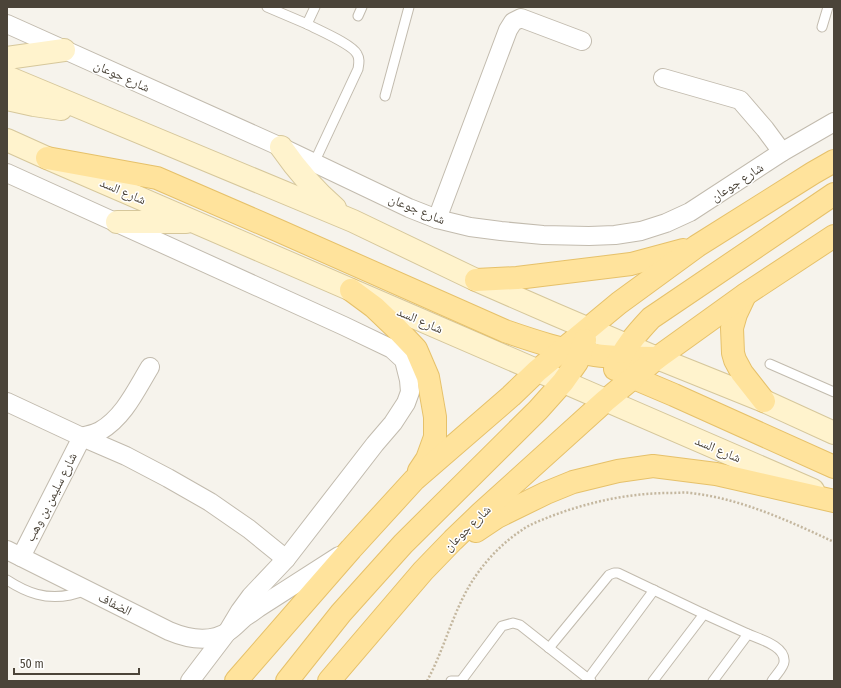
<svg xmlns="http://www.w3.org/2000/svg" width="841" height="688" viewBox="0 0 841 688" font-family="'Fira Sans Condensed','Noto Naskh Arabic',sans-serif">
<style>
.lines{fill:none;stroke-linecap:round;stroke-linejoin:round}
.service-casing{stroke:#c2bbae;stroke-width:11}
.minor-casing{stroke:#c2bbae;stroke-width:20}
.secondary-casing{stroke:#d6c79b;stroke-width:24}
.primary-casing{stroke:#e6c16a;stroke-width:24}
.path{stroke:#c4b79f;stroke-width:2.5;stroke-dasharray:2 2;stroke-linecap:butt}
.service{stroke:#fff;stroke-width:9}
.minor{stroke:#fff;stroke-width:18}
.secondary{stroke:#fff3cd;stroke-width:22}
.primary{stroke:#ffe39c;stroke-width:22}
.labels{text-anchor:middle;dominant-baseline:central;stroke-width:3;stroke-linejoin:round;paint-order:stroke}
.street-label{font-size:13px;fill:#4b4439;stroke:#fff}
</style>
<rect width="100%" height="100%" fill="#f6f3ec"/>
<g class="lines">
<g class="service-casing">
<g id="service">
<polyline points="267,7 307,24 315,7"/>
<polyline points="358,16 362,7"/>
<path d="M 307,24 C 318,30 352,44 357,54 C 360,59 359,63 358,69 L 314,163"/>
<polyline points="822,27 828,7"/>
<polyline points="385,96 409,7"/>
<polyline points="770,364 834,392"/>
<path d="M 7,580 C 27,593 46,600 70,595 C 75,594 81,592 85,590"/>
<path d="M 748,634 C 759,639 786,646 784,662 C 784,667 775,676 772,681"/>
<polyline points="549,648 609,575 614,573 618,573 704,614 748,634 713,681"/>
<polyline points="588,679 654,590"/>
<polyline points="451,681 459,681"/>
<polyline points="461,681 502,626 513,623 520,625 591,681"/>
<polyline points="653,681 704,614"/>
</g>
</g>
<g class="minor-casing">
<g id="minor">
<polyline points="7,24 281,147 409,208 437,219 470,227 501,231 543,235 589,236 615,235 641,231 666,223 690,212 782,152 834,122"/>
<polyline points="663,78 740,100 765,129 782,152"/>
<polyline points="7,173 344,326 392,349 404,360 409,380 410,392 406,403 393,423 375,444 286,559 251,596 240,611 228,631 190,681"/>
<polyline points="437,219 508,30 513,22 521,18 582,41"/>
<polyline points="7,402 82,437 126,456 168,478 210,502 249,529 286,559"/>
<path d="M 7,550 L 169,631 C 188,639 211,643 229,631 C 235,627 240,621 245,617 C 250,614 254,611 258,608 L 339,556"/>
<path d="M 21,557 L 82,437 C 88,435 94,434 100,431 C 124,417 136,390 150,367"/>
</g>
</g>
<g class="secondary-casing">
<g id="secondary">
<polyline points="7,58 64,50"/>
<polyline points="7,77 353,221 476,280 554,314 657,358 764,401 834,433"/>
<polyline points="7,99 34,105 61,109"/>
<polyline points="7,140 47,158 813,490"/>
<path d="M 281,147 C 297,170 314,190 335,208"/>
<polyline points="117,222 186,222"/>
</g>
</g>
<g class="primary-casing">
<g id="primary">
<path d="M 47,158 L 157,178 L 277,230 L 505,331 C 534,341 564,351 595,355 C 616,358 637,358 657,358"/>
<polyline points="476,280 517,278 631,264 683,250"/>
<polyline points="351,290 374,307 397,329 416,349 428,377 435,417 435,437 427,459 419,471"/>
<polyline points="745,295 736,314 732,328 733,353 735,360 742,373 764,401"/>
<path d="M 615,369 C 623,349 636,334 651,318 L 834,194"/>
<polyline points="622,373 674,395 834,467"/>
<polyline points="476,531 497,517 546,493 573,482 618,471 653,466 716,474 834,501"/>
<polyline points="236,681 351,549 414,480 511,396 537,371 619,303 697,246 813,173 834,161"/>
<polyline points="287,681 341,613 403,544 538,410 563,382 577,362 585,340"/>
<polyline points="329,681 423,571 453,540 480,514 605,401 657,358 746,294 834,236"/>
</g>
</g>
<path class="path" d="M 427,681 C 446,646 454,606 477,574 C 489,557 505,541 522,530 C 530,524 540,521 549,517 C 588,502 629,493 670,493 C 677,493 684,492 691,493 C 742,499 789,521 834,542"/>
<use href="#service" class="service"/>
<use href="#minor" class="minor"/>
<use href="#secondary" class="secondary"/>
<use href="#primary" class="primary"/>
</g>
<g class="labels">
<g class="street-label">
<text transform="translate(122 76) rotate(24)">شارع جوعان</text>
<text transform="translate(737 182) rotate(-33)">شارع جوعان</text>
<text transform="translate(123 191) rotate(23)">شارع السد</text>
<text transform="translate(417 209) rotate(22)">شارع جوعان</text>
<text transform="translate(420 320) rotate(23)">شارع السد</text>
<text transform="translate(718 449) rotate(23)">شارع السد</text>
<text transform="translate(51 497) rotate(-63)">شارع سليمن بن وهب</text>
<text transform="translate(467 528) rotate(-44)">شارع جوعان</text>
<text transform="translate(115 604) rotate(27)">الضفاف</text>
</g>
</g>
<rect width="841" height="688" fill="none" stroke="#4b4439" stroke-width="16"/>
<path d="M14 668v6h125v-6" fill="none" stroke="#4b4439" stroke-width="2"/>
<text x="20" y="668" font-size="12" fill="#4b4439" stroke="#ffffff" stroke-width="3" paint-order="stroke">50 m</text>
</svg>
